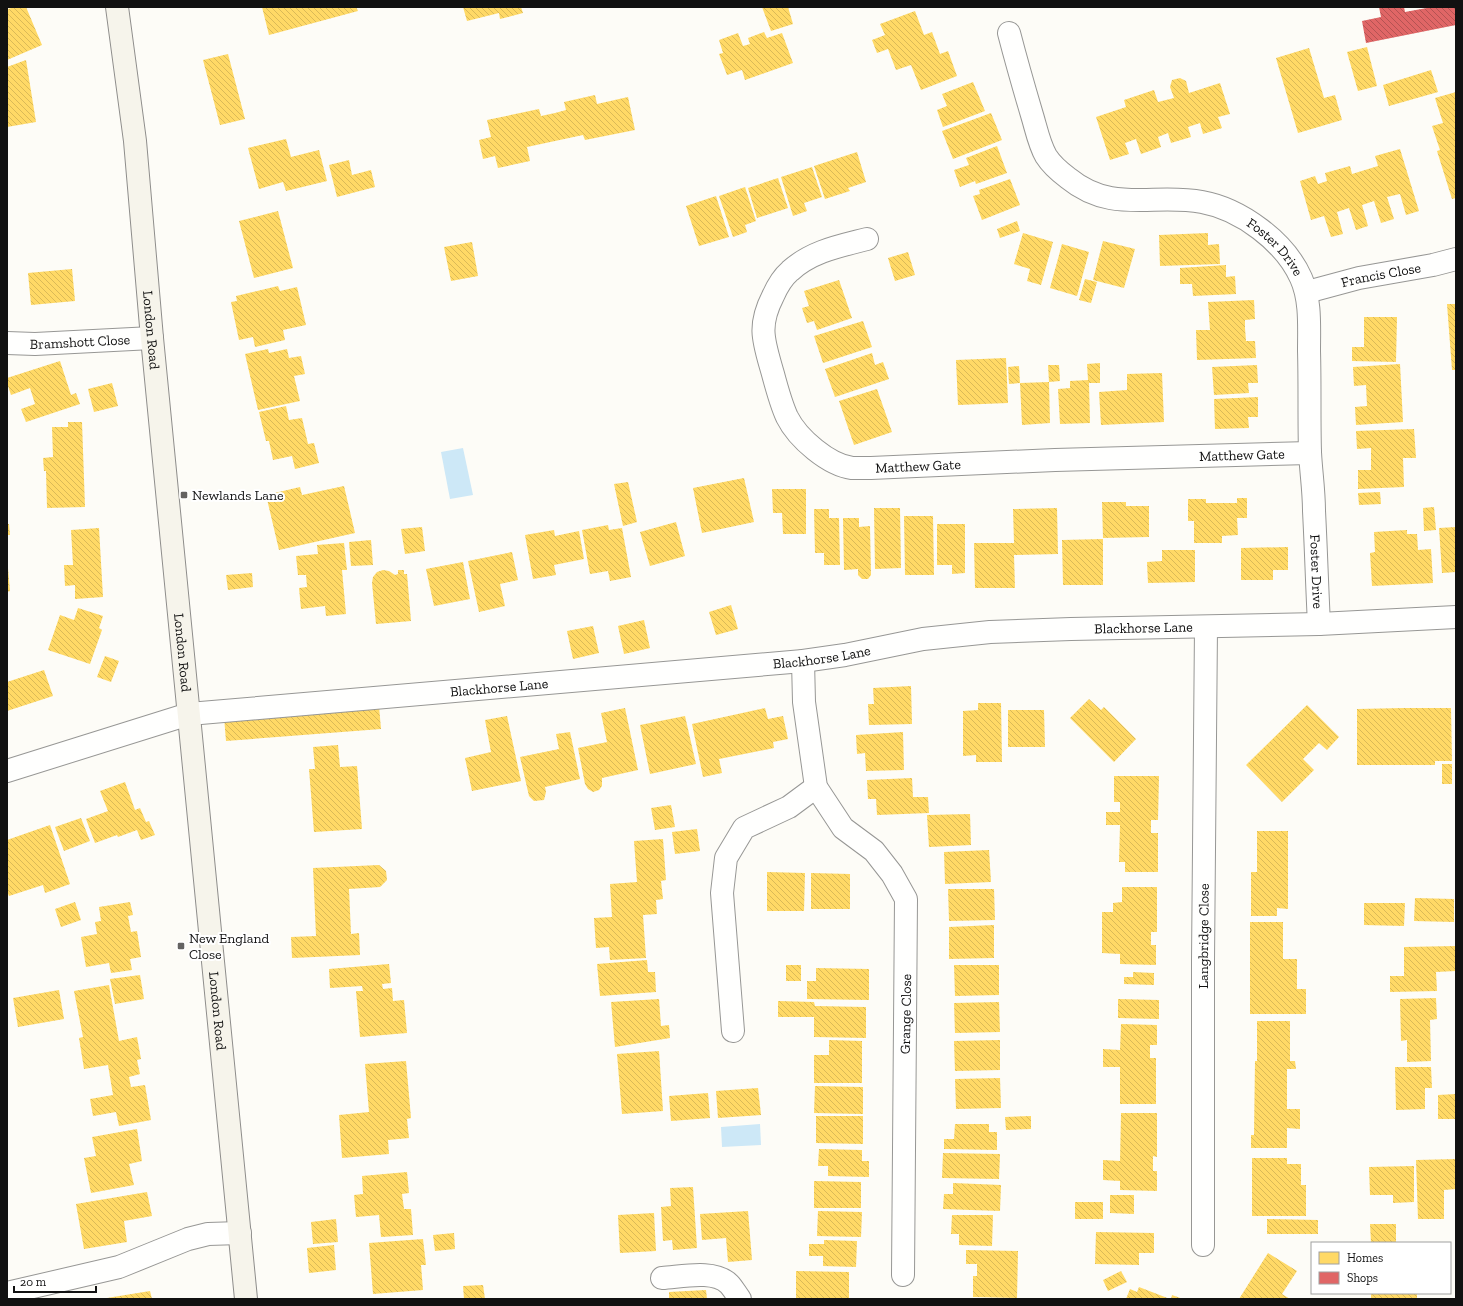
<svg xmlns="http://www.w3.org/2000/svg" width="1463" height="1306" viewBox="0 0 1463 1306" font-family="'Zilla Slab',serif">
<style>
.water{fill:#cde8f7}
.homes{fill:url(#homes-back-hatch)}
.shops{fill:url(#shops-back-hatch)}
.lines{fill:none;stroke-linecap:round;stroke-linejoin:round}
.minor-casing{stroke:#979795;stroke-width:24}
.secondary-casing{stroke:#8e8d8b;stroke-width:24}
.minor{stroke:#fffffe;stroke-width:22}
.secondary{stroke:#f6f4eb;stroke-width:22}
.poi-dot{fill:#646362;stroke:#fff;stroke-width:1.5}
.labels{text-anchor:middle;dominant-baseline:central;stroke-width:4;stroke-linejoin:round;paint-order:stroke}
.street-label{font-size:14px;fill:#111;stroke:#fff}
.poi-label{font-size:14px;fill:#111;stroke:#fff;text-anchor:start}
</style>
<defs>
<pattern id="homes-back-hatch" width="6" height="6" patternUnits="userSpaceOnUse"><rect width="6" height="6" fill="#ffd966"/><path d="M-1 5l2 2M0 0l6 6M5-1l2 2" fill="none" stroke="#dab957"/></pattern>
<pattern id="shops-back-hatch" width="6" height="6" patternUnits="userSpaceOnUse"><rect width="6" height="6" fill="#e06666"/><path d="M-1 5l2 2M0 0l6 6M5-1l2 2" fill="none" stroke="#b45353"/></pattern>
</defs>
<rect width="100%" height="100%" fill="#fdfcf7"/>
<g class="water">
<polygon points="463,448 473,495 450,499 441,452"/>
<polygon points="760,1124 761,1145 722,1147 721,1127"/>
</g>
<g class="homes">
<polygon points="7,7 8,9 14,7 26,7 42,45 7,60"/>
<polygon points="262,7 356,7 358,11 269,35"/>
<polygon points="463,7 521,7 523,13 500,19 499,13 467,21"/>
<polygon points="762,7 788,7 793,24 771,31"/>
<polygon points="915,11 924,35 932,32 940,54 948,51 957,76 921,90 911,65 896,70 888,49 877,53 872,40 885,35 880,24"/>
<polygon points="764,32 767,38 782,33 793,63 745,80 742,70 727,75 719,54 723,53 719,40 738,33 743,46 750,44 748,38"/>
<polygon points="1367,47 1377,86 1358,91 1347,52"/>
<polygon points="1309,48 1324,98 1335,95 1342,120 1298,133 1276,58"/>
<polygon points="228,54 245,119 220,125 203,60"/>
<polygon points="26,60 36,122 7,127 7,67"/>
<polygon points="1431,70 1438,92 1389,106 1383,85"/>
<polygon points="1180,78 1186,81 1189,93 1220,83 1230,114 1218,117 1222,128 1203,134 1200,123 1188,127 1191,137 1171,143 1168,133 1158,137 1161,147 1141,154 1136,139 1125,143 1129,154 1110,160 1096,117 1126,107 1124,100 1154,90 1158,102 1174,98 1170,87 1172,80"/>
<polygon points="973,82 985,111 943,127 937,110 947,106 942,94"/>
<polygon points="1456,92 1456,198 1452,199 1437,151 1440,150 1432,126 1443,123 1435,98"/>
<polygon points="595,95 597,104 628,97 635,130 585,140 583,135 527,147 530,161 498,168 495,156 483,159 479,140 491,137 487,120 539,109 541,116 555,113 566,110 564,102"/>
<polygon points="991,113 1002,140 953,159 942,131"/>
<polygon points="286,139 291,157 319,150 327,181 286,191 283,182 259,189 248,148"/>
<polygon points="997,146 1007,173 976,184 975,181 960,187 954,170 969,165 966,158"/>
<polygon points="1400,149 1419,211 1406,215 1400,194 1387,197 1394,219 1381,223 1374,201 1362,205 1368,226 1356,230 1349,208 1337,212 1343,234 1331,237 1324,216 1311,220 1300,181 1315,176 1318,184 1327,181 1325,173 1350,166 1352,174 1378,166 1375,156"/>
<polygon points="857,152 866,182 848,188 850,191 825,199 814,166"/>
<polygon points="349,160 352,175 371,170 375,187 337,197 329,165"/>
<polygon points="812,167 822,197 804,203 807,211 793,216 781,177"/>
<polygon points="778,178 788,208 757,218 748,188"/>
<polygon points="1010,179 1020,205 982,220 973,196 980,194 979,190"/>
<polygon points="745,187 756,221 745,225 747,232 733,237 719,196"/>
<polygon points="716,196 729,237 699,246 686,206"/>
<polygon points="278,211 293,268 254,278 239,221"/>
<polygon points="1017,221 1020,231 1000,238 997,229"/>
<polygon points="1023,233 1053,242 1041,285 1027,281 1030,269 1014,264"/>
<polygon points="1208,233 1208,245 1219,244 1220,264 1160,266 1159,235"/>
<polygon points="1103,241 1135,249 1124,288 1093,280"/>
<polygon points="472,242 478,276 451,281 444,247"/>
<polygon points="1062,244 1089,252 1077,296 1050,288"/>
<polygon points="908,252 915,275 895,281 888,258"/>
<polygon points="1226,265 1226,277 1235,276 1236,294 1193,296 1192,284 1180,284 1180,268"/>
<polygon points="72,269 75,301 31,305 28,273"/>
<polygon points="1085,279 1097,282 1091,303 1079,300"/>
<polygon points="839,280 852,318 817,330 814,321 807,323 802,308 809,306 804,291"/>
<polygon points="278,286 280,291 297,287 306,325 283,330 285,340 255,347 253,337 239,340 231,302 237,301 236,296"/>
<polygon points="1254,300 1255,319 1245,320 1245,328 1246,341 1255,341 1256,358 1197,360 1196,330 1210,330 1208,302"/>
<polygon points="1447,304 1456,304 1456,370 1452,370"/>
<polygon points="1364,317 1397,317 1396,362 1352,361 1352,347 1364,347"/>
<polygon points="863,321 872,347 823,363 814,336"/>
<polygon points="268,349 269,353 287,349 289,358 301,356 305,374 294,376 300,401 258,410 245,354"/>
<polygon points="872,353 875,365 883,362 889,379 835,397 825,369"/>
<polygon points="1006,358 1008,403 958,405 956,360"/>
<polygon points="60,361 71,395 76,393 80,404 26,422 21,409 35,404 30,388 11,395 7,383 7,378"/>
<polygon points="1100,363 1100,383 1089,383 1090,423 1060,424 1058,389 1070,388 1070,381 1088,380 1087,364"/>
<polygon points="1400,364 1403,422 1356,425 1355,407 1367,406 1366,385 1354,386 1353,367"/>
<polygon points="1048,365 1059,365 1060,381 1049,382 1050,423 1022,425 1020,383 1049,382"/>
<polygon points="1257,365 1258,383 1248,383 1249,393 1214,395 1212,367"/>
<polygon points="1019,366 1020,383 1009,384 1008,367"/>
<polygon points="1162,373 1164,422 1101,425 1099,392 1127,390 1127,374"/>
<polygon points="112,383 118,406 94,412 88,389"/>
<polygon points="877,389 892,432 854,445 839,401"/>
<polygon points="1258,397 1258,417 1248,417 1249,428 1215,429 1214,399"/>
<polygon points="286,406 289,420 302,418 308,444 314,443 319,463 295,469 292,456 273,460 269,441 266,441 259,412"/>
<polygon points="68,422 82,422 85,507 47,508 46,471 44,471 43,458 53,457 52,427 68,427"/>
<polygon points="1414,429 1416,458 1403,458 1404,487 1358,489 1358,470 1371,470 1371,448 1357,449 1356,431"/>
<polygon points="744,478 754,522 702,533 693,488"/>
<polygon points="628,482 637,522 623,526 614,484"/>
<polygon points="344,486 355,533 279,550 266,495 300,487 302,495"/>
<polygon points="772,489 806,489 806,534 783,534 782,513 773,513"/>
<polygon points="1380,492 1381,504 1359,505 1358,493"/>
<polygon points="1237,498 1247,498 1247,518 1237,518 1238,535 1222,536 1222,543 1194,543 1194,521 1188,521 1188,499 1206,499 1206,503 1237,503"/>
<polygon points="1102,502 1126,502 1126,506 1149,506 1149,537 1103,538"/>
<polygon points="1434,507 1436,530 1424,531 1423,508"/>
<polygon points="874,508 900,508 901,568 875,569"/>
<polygon points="1057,508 1058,554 1014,555 1015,588 975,588 974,543 1014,543 1013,509"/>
<polygon points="814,509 829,509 829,518 839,518 840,565 824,565 824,553 815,553"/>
<polygon points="904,516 933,516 934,575 905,575"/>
<polygon points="843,518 859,518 859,527 870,526 871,575 868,579 862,579 858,575 858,569 844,570"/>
<polygon points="676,522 685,556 650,566 640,532"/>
<polygon points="7,524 9,524 10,535 7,535"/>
<polygon points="937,524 965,524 965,573 952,574 952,565 937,565"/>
<polygon points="608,525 609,530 622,528 631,577 610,581 608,571 590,574 582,530"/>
<polygon points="422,527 425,551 405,554 401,529"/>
<polygon points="1456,527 1456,572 1442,573 1439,528"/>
<polygon points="99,528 103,597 75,599 75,585 65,586 64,565 73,565 71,530"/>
<polygon points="554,530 555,536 579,531 584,559 554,565 556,575 533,579 525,535"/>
<polygon points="1407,530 1407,534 1417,534 1418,550 1431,549 1433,583 1372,586 1370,553 1375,552 1374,532"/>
<polygon points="1103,539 1103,585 1063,585 1062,540"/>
<polygon points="371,540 373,565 351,566 349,542"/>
<polygon points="344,543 347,570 342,570 346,614 326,616 325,606 301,609 299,588 307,587 306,575 298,575 296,556 318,554 317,545"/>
<polygon points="1288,547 1288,570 1273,570 1273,580 1241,580 1241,548"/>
<polygon points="1162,550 1195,550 1195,582 1148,583 1147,562 1162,561"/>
<polygon points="512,552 518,580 500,584 505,606 479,612 468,561"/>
<polygon points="463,562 470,599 434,606 426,569"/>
<polygon points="7,568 8,568 10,591 7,592"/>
<polygon points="383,570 389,571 395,575 398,574 398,570 404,570 404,574 407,574 411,621 376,624 372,583 373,577 377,572"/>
<polygon points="252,573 253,587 228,590 226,575"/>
<polygon points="731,605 738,629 716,635 709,612"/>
<polygon points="78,608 103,616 99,628 102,630 90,664 48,650 60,615 74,620"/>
<polygon points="644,620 650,648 624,654 618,626"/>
<polygon points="593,626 599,653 573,659 567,631"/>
<polygon points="105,656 119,661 111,682 97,677"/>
<polygon points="44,670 53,696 7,711 7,682"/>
<polygon points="911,686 912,724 869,725 868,704 874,704 873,688"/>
<polygon points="1089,699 1101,710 1104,707 1136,739 1114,762 1070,718"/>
<polygon points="978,703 1001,703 1002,762 976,762 976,755 963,756 963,711 978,710"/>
<polygon points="1307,705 1339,737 1327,750 1319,743 1303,759 1314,770 1282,802 1246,765"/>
<polygon points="379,706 381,729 226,741 224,717"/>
<polygon points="625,708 638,770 602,778 602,786 599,790 593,792 588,789 585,784 578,748 607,742 601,713"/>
<polygon points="765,708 768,719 783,716 788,739 773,742 774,748 719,759 722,773 703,777 692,724"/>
<polygon points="1404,708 1451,708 1452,761 1435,761 1435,765 1357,765 1357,709"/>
<polygon points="1008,710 1044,710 1045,747 1008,747"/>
<polygon points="507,716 521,781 472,791 465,758 491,752 485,720"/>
<polygon points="685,716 696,764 650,774 640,725"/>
<polygon points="570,732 580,779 545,787 546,792 544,800 534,801 529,796 520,757 559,749 556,734"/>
<polygon points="903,732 904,770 866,771 865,753 857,754 856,735"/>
<polygon points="338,745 340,767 357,766 362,829 314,832 309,769 315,769 313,747"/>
<rect x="1442" y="764" width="10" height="20"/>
<polygon points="1114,776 1159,776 1158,820 1151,820 1151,833 1158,833 1158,872 1125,872 1125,862 1119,862 1120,825 1106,825 1106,812 1120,812 1120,802 1114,802"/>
<polygon points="912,778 913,797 928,797 929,813 877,815 876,799 868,799 867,780"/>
<polygon points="125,782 135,810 140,808 146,822 149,821 155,835 141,840 137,830 118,837 117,835 95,843 86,819 108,811 100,791"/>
<polygon points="671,805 675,827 655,830 651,808"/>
<polygon points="970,814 971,845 929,847 927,815"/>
<polygon points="81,818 90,841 64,851 55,827"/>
<polygon points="50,825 70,884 45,893 43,885 9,896 7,891 7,840"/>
<polygon points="697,829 700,851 675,854 672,832"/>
<polygon points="1257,831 1288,831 1288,909 1277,908 1277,916 1251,916 1251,872 1257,872"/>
<polygon points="663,839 666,880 661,881 663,899 656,900 657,914 643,915 646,958 610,960 609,947 596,948 594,918 612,917 610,884 637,882 634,841"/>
<polygon points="989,850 991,882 945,884 944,852"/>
<polygon points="379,865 386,871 387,880 380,887 349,889 351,934 359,933 360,955 292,958 291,937 316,936 313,868"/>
<polygon points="767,872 805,873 804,911 767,911"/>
<polygon points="811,873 850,874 850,909 811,909"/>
<polygon points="1122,887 1157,887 1157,932 1151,932 1151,945 1156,945 1156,965 1120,964 1120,954 1102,953 1102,912 1113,912 1113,903 1122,902"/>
<polygon points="948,889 994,889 995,920 949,921"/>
<polygon points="1415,898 1454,899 1454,922 1414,921"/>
<polygon points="75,902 81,920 61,927 55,909"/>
<polygon points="130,902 133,915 128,916 131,932 137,931 141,957 130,959 132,970 111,973 109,963 86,967 81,937 97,934 95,922 101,921 99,907"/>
<polygon points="1364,903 1405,903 1404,926 1364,925"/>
<polygon points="1250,922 1283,922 1283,959 1297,959 1297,989 1306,989 1306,1014 1250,1014"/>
<polygon points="994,925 994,958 949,959 949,927"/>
<polygon points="1456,946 1456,971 1436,972 1437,991 1390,992 1390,976 1404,976 1404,947"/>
<polygon points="647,960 648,972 655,972 656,992 600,996 597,964"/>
<polygon points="389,964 391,983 382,984 383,989 392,988 393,1001 404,1000 407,1033 360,1037 356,991 363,991 362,986 330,988 329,969"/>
<rect x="786" y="965" width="15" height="16"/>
<polygon points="954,965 999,965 999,995 955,996"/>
<polygon points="816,968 869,969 869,1000 807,999 807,981 816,981"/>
<polygon points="1133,972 1154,973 1154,985 1124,984 1124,977 1133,977"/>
<polygon points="140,975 144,999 115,1004 110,979"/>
<polygon points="109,985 119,1041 137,1037 141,1059 137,1060 140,1074 129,1077 131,1087 145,1085 151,1120 119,1126 116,1112 93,1116 90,1099 113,1095 108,1065 84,1069 79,1038 83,1037 74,991"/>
<polygon points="59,990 64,1019 18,1027 13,998"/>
<polygon points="1436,998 1437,1019 1430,1020 1431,1061 1407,1062 1407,1040 1401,1041 1400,999"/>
<polygon points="659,999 661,1026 669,1025 670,1038 615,1047 611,1002"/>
<polygon points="1118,999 1159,1000 1159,1019 1118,1018"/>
<polygon points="778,1001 814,1002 815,1006 866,1007 866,1038 814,1037 814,1017 778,1017"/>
<polygon points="999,1002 1000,1032 955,1033 954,1003"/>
<polygon points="1257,1021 1290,1021 1290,1061 1295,1061 1296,1069 1287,1069 1287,1109 1300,1109 1300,1129 1287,1128 1287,1148 1251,1148 1251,1135 1254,1135 1255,1061 1257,1061"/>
<polygon points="1121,1024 1157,1025 1157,1045 1150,1045 1150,1058 1156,1058 1156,1104 1120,1104 1120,1067 1103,1067 1103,1049 1120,1050"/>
<polygon points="829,1040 862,1041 862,1083 814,1083 814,1055 829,1055"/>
<polygon points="1000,1040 1000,1070 955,1071 954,1041"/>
<polygon points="659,1051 663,1111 622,1114 617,1054"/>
<polygon points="406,1061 411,1118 407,1119 409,1138 388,1140 389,1154 342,1158 339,1115 369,1112 365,1064"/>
<polygon points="1395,1067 1431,1067 1432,1088 1425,1088 1425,1109 1396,1110"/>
<polygon points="1000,1078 1001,1108 956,1109 955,1079"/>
<polygon points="815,1086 863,1087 863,1114 814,1113"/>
<polygon points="758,1088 761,1115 718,1118 716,1091"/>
<polygon points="708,1093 710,1118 671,1121 669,1096"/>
<polygon points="1456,1094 1456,1119 1438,1119 1438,1095"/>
<polygon points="1121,1113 1157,1113 1157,1157 1153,1156 1153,1171 1157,1171 1157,1191 1120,1190 1120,1181 1103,1180 1103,1160 1120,1161"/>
<polygon points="816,1116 863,1116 863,1144 816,1143"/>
<polygon points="1031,1116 1031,1129 1006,1130 1005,1117"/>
<polygon points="955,1124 989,1124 989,1132 997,1132 997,1150 944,1149 944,1139 954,1139"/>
<polygon points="137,1129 142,1161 129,1164 134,1185 91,1193 84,1158 96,1156 92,1137"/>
<polygon points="819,1149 862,1150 862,1161 869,1161 869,1177 828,1176 828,1166 818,1166"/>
<polygon points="943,1153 1000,1154 999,1179 942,1178"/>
<polygon points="1252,1158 1287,1158 1287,1164 1301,1164 1301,1185 1306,1185 1306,1216 1252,1216"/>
<polygon points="1456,1159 1456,1189 1444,1190 1444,1219 1418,1219 1416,1160"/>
<polygon points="1414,1166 1414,1202 1393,1203 1393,1195 1370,1195 1369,1167"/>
<polygon points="407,1172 409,1193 402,1194 404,1209 411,1209 413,1235 381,1237 379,1215 356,1217 354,1195 363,1194 362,1176"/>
<polygon points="814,1181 861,1182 861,1208 814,1208"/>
<polygon points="953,1183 1001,1185 1000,1211 943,1209 944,1194 953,1194"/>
<polygon points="693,1187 697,1248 673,1250 672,1240 663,1241 661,1207 671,1206 670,1188"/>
<polygon points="147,1192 152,1216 124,1221 127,1242 84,1249 76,1204"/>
<polygon points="1110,1195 1134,1195 1134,1214 1110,1213"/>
<rect x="1075" y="1202" width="28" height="17"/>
<polygon points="748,1211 752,1260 728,1262 726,1238 702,1240 700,1214"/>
<polygon points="818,1211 862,1212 861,1237 817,1236"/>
<polygon points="654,1213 656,1251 620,1253 618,1215"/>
<polygon points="952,1215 993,1215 992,1246 959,1245 959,1234 951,1234"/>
<polygon points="336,1219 338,1242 313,1244 311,1222"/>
<polygon points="1267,1219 1318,1220 1318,1234 1267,1234"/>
<polygon points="1370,1224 1396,1224 1396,1243 1371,1243"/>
<polygon points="1096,1232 1154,1233 1154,1253 1139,1253 1139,1265 1095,1264"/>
<polygon points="454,1233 455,1249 435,1251 433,1235"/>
<polygon points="423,1239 426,1265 421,1265 423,1290 373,1294 369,1243"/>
<polygon points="824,1240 857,1241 856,1267 823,1266 823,1256 809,1256 809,1244 824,1244"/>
<polygon points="334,1245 336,1270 309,1273 307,1248"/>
<polygon points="966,1250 1018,1251 1017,1298 973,1297 973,1276 977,1276 977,1264 966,1264"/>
<polygon points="1268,1253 1297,1271 1282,1294 1290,1299 1239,1299"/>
<polygon points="796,1271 849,1272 849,1299 796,1299"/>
<polygon points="1121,1271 1127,1282 1108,1291 1103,1280"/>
<polygon points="483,1285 485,1299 464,1299 463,1286"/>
<polygon points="1139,1287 1170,1299 1126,1299 1130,1289 1137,1292"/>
<polygon points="706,1290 707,1299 669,1299 669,1292"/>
<polygon points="150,1291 152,1299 108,1299 107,1298"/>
<rect x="1371" y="1293" width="46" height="6"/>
<polygon points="1172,1295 1183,1299 1171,1299"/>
</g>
<polygon class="shops" points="1379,7 1404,7 1405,12 1432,7 1456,7 1456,25 1366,43 1362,21 1381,17"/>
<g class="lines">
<g class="minor-casing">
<g id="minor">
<path id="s1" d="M 1009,33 C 1016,60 1024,88 1032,115 C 1036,128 1039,144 1046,156 C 1051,164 1060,172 1068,178 C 1112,214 1153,193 1202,202 C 1241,209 1285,242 1301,278 C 1311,300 1309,327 1309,351 C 1310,385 1309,419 1310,452 C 1311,472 1314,491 1314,511 C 1316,548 1317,586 1319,624"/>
<path id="s2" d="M 867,239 C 840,246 812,251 790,271 C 783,277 777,287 773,296 C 757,327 764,342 773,374 C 777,389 781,404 787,417 C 798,439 829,465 852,468 C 858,468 865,468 871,468 L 1055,460 L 1310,453"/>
<path id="s3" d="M 1307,292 L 1359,278 L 1433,265 L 1456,259"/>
<path id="s4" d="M 7,343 L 35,344 L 152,338"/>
<polyline points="803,661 804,702 816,787 843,828 874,851 892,874 906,899 903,1275"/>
<path id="s5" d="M 7,771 L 189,714 L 803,661 L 845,655 L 923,639 L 990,632 L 1071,629 L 1319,624 L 1456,617"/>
<polyline points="733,1031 722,893 726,858 744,828 789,807 816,787"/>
<path id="s6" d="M 1203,1245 L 1203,961 L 1206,627"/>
<path d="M 662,1278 C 681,1277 714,1269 729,1284 C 733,1288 736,1294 740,1299"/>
<polyline points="7,1293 119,1267 188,1239 208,1234 240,1233"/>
</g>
</g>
<g class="secondary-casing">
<g id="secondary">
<path id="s7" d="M 117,7 L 135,141 L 152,338 L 246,1299"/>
</g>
</g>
<use href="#minor" class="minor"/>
<use href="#secondary" class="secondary"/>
</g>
<g class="poi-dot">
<rect x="180" y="491" width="8" height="8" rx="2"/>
<rect x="177" y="942" width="8" height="8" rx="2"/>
</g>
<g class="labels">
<g class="street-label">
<text stroke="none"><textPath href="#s1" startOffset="387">Foster Drive</textPath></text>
<text stroke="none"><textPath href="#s3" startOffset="76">Francis Close</textPath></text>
<text stroke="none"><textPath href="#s7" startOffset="325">London Road</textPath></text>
<text stroke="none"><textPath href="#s4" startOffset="73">Bramshott Close</textPath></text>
<text stroke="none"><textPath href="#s2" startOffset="716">Matthew Gate</textPath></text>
<text stroke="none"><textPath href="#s2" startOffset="392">Matthew Gate</textPath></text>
<text stroke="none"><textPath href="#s1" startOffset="723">Foster Drive</textPath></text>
<text stroke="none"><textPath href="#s5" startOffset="1150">Blackhorse Lane</textPath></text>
<text stroke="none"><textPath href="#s7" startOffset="649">London Road</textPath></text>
<text stroke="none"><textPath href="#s5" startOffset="826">Blackhorse Lane</textPath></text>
<text stroke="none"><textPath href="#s5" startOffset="502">Blackhorse Lane</textPath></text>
<text stroke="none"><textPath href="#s6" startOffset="309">Langbridge Close</textPath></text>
<text stroke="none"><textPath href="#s7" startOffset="1009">London Road</textPath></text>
<text transform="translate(906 1014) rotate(-89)">Grange Close</text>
</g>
<g class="poi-label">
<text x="192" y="495">Newlands Lane</text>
<text x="189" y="938">New England<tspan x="189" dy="16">Close</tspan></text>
</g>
</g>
<rect width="1463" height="1306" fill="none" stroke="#111111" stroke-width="16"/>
<rect x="1311" y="1242" width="140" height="52" fill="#ffffff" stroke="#a0a0a0"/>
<rect x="1319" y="1252" width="20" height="12" fill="#ffd966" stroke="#a0a0a0"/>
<text x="1347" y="1262" font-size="12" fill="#111111">Homes</text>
<rect x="1319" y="1272" width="20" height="12" fill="#e06666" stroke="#a0a0a0"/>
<text x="1347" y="1282" font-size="12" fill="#111111">Shops</text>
<path d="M14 1286v6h82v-6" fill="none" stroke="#111111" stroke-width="2"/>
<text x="20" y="1286" font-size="12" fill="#111111" stroke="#ffffff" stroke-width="3" paint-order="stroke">20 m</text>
</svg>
